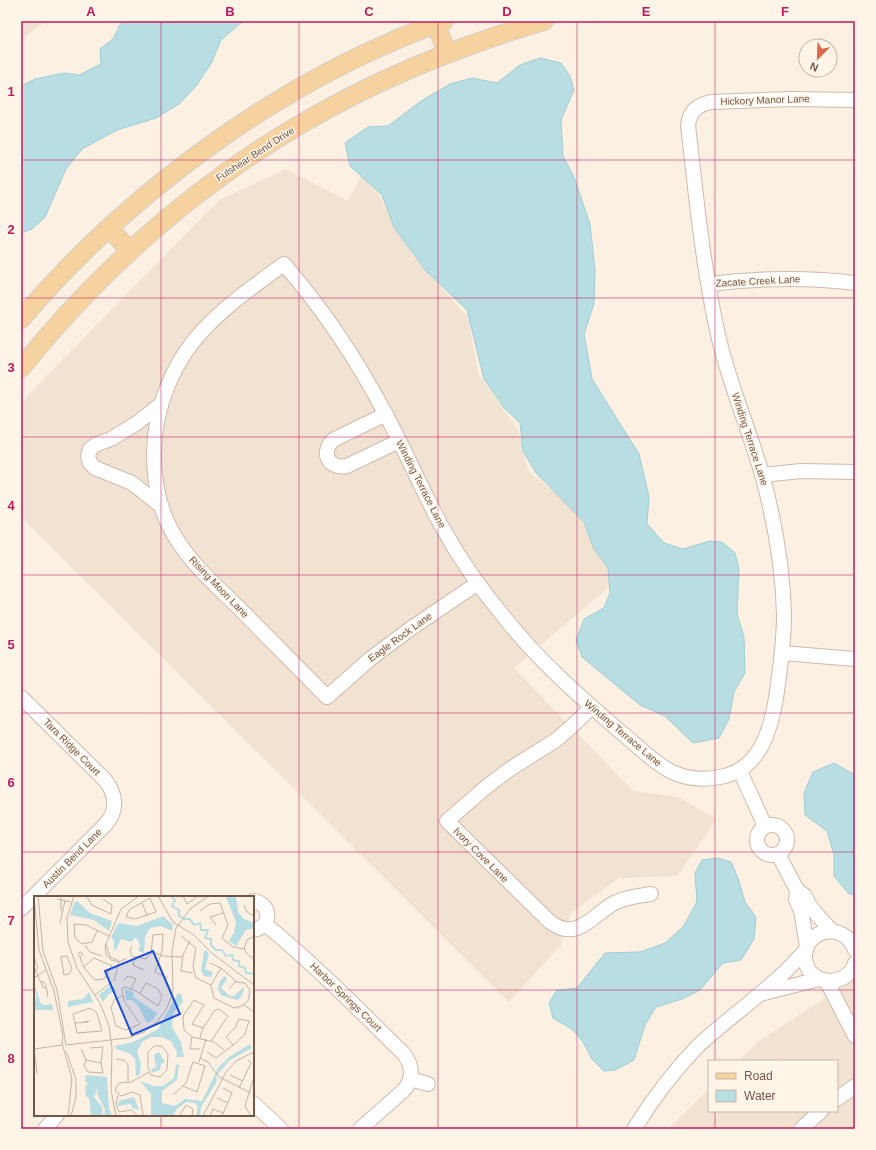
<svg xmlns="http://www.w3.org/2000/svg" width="876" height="1150" viewBox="0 0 876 1150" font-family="Helvetica,sans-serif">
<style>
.residential{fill:#f2e2d1}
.water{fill:#b8dee3;stroke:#9fced4}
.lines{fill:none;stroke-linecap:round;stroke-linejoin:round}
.minor-casing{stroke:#cdbaad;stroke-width:16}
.major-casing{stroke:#d7d0cc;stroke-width:20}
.minor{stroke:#fff;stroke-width:14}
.major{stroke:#f6d29e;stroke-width:18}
.grid{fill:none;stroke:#c2185b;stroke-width:1;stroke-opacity:0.55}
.labels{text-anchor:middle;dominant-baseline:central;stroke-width:3;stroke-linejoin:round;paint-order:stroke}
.street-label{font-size:10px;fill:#71574a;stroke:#fef5e8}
.inset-river{fill:none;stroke:#b8dee3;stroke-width:2}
.inset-road{fill:none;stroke:#c4b3a5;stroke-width:1}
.view{fill:#1d4ed8;fill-opacity:0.15;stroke:#1d4ed8;stroke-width:2}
.inset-edge{fill:none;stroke:#71574a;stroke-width:2}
.neatline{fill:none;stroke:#c2185b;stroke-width:1.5}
.grid-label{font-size:13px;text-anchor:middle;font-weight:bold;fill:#c2185b}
</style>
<rect width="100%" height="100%" fill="#fbf0e2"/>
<g class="residential">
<polygon points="21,21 46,21 21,40"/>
<polygon points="286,169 348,201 361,176 377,192 412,255 468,317 478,373 519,432 528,471 576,510 616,581 514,668 633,791 678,797 717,819 677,876 619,878 571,913 561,945 509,1002 21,517 21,406 27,396 219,200"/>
<polygon points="855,979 855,1129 668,1129 709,1089 709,1111 837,1111 837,1061 738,1061 759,1041"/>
</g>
<g class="water">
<polygon points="122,21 243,21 221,40 212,62 196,86 179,104 156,118 117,130 82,149 66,169 45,217 32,229 21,233 21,86 35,79 64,73 79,75 101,64 100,49 113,39"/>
<polygon points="540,58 561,63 570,76 574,90 561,120 563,156 574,177 590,224 595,269 594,304 584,334 592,379 639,454 649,497 647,524 664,543 683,549 710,541 722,542 735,553 739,569 737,614 744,637 745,673 734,692 729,719 719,738 693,743 665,716 640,705 582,657 576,640 584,619 604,608 610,593 608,568 594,549 584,522 536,473 523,451 520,423 504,408 484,379 467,310 425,270 394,227 382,195 350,166 345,143 368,127 388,126 421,101 450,84 472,78 497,83 520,65"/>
<polygon points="834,763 855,775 855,895 849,894 834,876 834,855 827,831 805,815 804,793 813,772"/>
<polygon points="718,858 731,862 738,878 745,902 756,917 754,939 741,960 723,963 700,990 682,999 656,1007 645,1025 634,1060 615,1070 604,1071 592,1059 583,1042 573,1030 553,1018 549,1003 557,990 577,988 605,953 640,952 665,943 683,927 697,902 695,873 702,860"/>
</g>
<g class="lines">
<g class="minor-casing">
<g id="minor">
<path d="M 709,284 C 758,278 806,277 855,283"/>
<path d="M 386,414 L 333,440 C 320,454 329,469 347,466 L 399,441"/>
<polyline points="762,475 801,471 855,472"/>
<polyline points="160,505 132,483 95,468 90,463 88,456 90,449 97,444 111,439 137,423 160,405"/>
<path d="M 478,583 L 410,629 L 370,659 L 327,697 C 296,666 265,634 234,603 C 212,582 189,561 174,535 C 159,510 154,483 154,454 C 154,407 174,358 209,324 C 232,301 258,283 284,264 C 323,309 357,360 385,413 C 405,450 421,488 441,525 C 459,558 480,588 504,617 C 539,661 580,697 623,734 C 639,747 654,763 672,772 C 687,779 704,780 720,777 C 759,770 770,733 776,698 C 780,671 784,643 784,615 C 783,569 775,523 763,478 C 750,431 730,386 719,339 C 703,270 696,195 688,125 C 690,111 697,105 711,102 L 792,99 L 855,100"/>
<polyline points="782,653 855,659"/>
<path d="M 21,697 L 105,780 C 116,794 118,810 106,824 L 21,909"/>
<path d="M 592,707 L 571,727 L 556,740 L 510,769 L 485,788 L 447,821 L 550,922 C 577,942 592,916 614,903 C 626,897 638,896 651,894"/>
<polyline points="740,771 765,826"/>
<circle cx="772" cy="840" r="15"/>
<polyline points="778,854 797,890 805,896 810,906 819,917 832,931"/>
<polyline points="797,890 796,900 801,910 807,947"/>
<path d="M 253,901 C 272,903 272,928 253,930"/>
<path d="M 265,924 C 314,964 358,1009 403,1053 C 413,1065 414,1079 403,1091 L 360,1129"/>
<path d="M 855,950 C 845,921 804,928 805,958 C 807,986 847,989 855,963"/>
<polyline points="827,982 855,1036"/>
<polyline points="764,993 819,979"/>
<polyline points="410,1079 428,1084"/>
<polyline points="837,1099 855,1086"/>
<polyline points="253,1103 281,1129"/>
<polyline points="45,1129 57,1115"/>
<path d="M 634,1129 C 652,1100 673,1072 697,1047 C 722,1023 750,1004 776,980 C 787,971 796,960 806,950"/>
<polyline points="801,1129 821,1111"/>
</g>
</g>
<g class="major-casing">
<g id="major">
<polyline points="436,24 447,53"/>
<polyline points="109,228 130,251"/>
<path d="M 21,319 C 131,190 284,78 444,21"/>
<path d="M 21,368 C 139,221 289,110 468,46 C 493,37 518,28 544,21"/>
</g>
</g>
<use href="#minor" class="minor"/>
<use href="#major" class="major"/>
</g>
<path class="grid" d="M 161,21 L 161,897M 299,21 L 299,1129M 438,21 L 438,1129M 577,21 L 577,1129M 715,21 L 715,1061M 21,160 L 855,160M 21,298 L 855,298M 21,437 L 855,437M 21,575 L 855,575M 21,713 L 855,713M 21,852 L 855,852M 21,990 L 35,990M 253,990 L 855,990M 715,1111 L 715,1129M 161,1115 L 161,1129"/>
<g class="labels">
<g class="street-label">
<text transform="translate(765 100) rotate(-2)">Hickory Manor Lane</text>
<text transform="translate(255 154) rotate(-33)">Fulshear Bend Drive</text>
<text transform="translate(758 281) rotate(-3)">Zacate Creek Lane</text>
<text transform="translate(750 439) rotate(72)">Winding Terrace Lane</text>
<text transform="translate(421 484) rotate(63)">Winding Terrace Lane</text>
<text transform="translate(219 587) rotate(46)">Rising Moon Lane</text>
<text transform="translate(400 637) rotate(-36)">Eagle Rock Lane</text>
<text transform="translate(623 733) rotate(40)">Winding Terrace Lane</text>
<text transform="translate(72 747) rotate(45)">Tara Ridge Court</text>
<text transform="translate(481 855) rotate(45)">Ivory Cove Lane</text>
<text transform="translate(72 858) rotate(-45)">Austin Bend Lane</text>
<text transform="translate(346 997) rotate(44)">Harbor Springs Court</text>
</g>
</g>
<g transform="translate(34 896)">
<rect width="220" height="220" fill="#fbf0e2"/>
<path d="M 192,1 L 202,1 L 204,16 L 210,23 L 220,27 L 220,32 L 212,34 L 202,50 L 195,45 L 200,37 L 202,26 ZM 43,5 L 56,17 L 78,25 L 75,35 L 60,24 L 36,19 L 40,7 ZM 129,20 L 139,29 L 138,35 L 127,30 L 116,32 L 111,41 L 110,57 L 104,55 L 106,49 L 102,41 L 97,46 L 87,43 L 82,54 L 80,53 L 80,45 L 77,41 L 84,27 L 103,30 ZM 172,54 L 175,58 L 171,73 L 179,76 L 177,81 L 170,80 L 167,75 L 170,55 ZM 191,80 L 193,83 L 187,92 L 196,100 L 200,100 L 211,90 L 207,101 L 203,104 L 187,99 L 184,93 L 186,85 ZM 0,86 L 6,106 L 9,109 L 18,108 L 19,114 L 0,114 L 2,100 ZM 77,89 L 83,95 L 76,97 L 69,106 L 65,99 ZM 91,93 L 99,96 L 99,101 L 123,117 L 119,124 L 113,127 L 105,111 L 98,104 L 92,104 ZM 55,96 L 59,106 L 34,111 L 34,105 L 49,103 ZM 144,97 L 147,98 L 149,106 L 139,117 L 138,131 L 147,146 L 150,161 L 142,161 L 143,156 L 137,145 L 127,141 L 117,141 L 108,146 L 103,156 L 107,167 L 106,178 L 102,180 L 101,163 L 95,157 L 82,153 L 81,150 L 99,146 L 124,133 ZM 216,148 L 218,152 L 196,164 L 182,180 L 183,185 L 167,211 L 166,220 L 162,220 L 164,211 L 161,207 L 152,206 L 142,214 L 140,219 L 117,220 L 117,198 L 106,185 L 119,190 L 129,190 L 140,182 L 142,169 L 145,168 L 143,184 L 128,195 L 128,207 L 141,210 L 151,203 L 168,205 L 184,172 L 195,161 ZM 125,156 L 131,166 L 127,168 L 126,174 L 118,177 L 117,173 L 122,171 L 120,159 ZM 52,179 L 73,181 L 75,212 L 78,220 L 70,220 L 71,213 L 63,198 L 64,191 L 60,201 L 68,211 L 69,220 L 57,220 L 55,202 L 52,200 L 51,191 L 54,187 L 51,185 ZM 100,201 L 105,214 L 98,212 L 97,208 L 84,210 L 85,205 Z" fill="#b8dee3"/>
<path class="inset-river" d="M 137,0 L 141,4 L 138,10 L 145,14 L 145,20 L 151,23 L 156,23 L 160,29 L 166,27 L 167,34 L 174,34 L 171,42 L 177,43 L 177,49 L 182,54 L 188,54 L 192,60 L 198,59 L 199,64 L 205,65 L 205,70 L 211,72 L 212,77 L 220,78"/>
<path class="inset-road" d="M 4,0 L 9,55 L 23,94 L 32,149M 40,0 L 33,22 L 34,46 L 43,72 L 66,107 L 75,130 L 78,152 L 77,194 L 82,220M 52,0 L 58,9 L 77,18 L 78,9 L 69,3M 124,0 L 139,26 L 160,39 L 179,58 L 220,89M 149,0 L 153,8 L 164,0M 0,1 L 5,54 L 20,95 L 29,140 L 28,147 L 38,183 L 34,220M 116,2 L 122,16 L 101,23 L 92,21 L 95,14 ZM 23,3 L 37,6M 108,7 L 113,19M 210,9 L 213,16 L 220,20M 27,15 L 27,2M 166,15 L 176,8 L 186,7 L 194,29 L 188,42 L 199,51 L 211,53M 26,27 L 31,5M 182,29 L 176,21 L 189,17M 63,35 L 58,46 L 48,48 L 41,42 L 40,28 L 52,29 L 75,40M 147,40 L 162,52 L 159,71 L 162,82 L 177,89M 220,40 L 213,44 L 210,53 L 213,58 L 220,63M 156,45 L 149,59 L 147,75 L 159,77M 72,48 L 76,61 L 85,65 L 80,85M 51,49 L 56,56 L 68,60M 98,50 L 96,55 L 98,60 L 112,63 L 117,57 L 119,39 L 129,38 L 128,55 L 121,76 L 134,82M 118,56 L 129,60 L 148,61M 33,60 L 38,73 L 35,78 L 30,79 L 27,61 ZM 0,61 L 4,72 L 2,74M 46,61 L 49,58 L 46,56 L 44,58 L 46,61 L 48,67 L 50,71 L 52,74 L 61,84 L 70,83 L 78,70 L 60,62 L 50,71M 101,61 L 99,69 L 110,74M 93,62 L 85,66 L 77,64 L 72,58 L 71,50 L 87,13 L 105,0M 176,67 L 187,72 L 203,86M 0,71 L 9,91 L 12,92M 187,72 L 177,89 L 180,102 L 200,112 L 208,110 L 214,105 L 216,94 L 211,87 L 201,86 L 195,93M 0,82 L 12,74M 90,84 L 94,80 L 102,83 L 97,93M 6,86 L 10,86 L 12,90 L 14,100 L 12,102M 88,93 L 90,105 L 106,128 L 92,134 L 82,130 L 77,112 L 80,104 L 88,100M 88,93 L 91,91 L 102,95 L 124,110 L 128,101 L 124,93 L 112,87 L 106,97M 61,99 L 78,86M 210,109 L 220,116M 56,112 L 63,117 L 68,135 L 43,137 L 39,118 ZM 41,127 L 54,126 L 55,125 L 50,126M 169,132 L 158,128 L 170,109 L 160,104 L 149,120 L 150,134 L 158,141 L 180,146 L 190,154M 158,141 L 156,153 L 166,153M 166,142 L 169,132 L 181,114 L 185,113 L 194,120 L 177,145M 32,149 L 94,142 L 110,136 L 123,126 L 133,112 L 139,95 L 138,55 L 142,32 L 157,12 L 175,0M 120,150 L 128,150 L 134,158 L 133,174 L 126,181 L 117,179 L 114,172 L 114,156 ZM 56,152 L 69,151 L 67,167M 47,153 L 52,164 L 67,167 L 69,177 L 54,176 L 50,170 L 52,164M 32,155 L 42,183 L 42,201 L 37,220M 173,156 L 182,162 L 203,146 L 211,138 L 215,125 L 205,123 L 201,132 L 192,141 L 199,149M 166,162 L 174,166 L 185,181 L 217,197M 82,163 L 90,164 L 94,169 L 94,186M 165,166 L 172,143M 3,178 L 0,153 L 28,149M 196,179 L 209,185M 205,192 L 217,167 L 214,164M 81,194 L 87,200 L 98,196 L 106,199 L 109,220M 81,194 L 85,187 L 97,186 L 115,176M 84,199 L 82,208 L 85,216 L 97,214 L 104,220M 139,199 L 152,187 L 159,166 L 171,170 L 163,196 L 149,190M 183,202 L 194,207M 145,220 L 152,209 L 159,213 L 158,220M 169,220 L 192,176 L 202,165 L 220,156M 176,220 L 179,213 L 189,217M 188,220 L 198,197 L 189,192M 217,220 L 211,210 L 220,181"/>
<path class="view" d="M 119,55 L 146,118 L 98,139 L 71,75 Z"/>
<rect width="220" height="220" class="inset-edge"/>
</g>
<rect width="876" height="1150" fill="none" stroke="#fef5e8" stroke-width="44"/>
<rect x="708" y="1060" width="130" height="52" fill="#fef5e8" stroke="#c6b6a9"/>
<rect x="716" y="1073" width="20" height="6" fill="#f6d29e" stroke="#c6b6a9"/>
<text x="744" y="1080" font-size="12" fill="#71574a">Road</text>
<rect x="716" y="1090" width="20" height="12" fill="#b8dee3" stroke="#c6b6a9"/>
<text x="744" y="1100" font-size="12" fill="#71574a">Water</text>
<g transform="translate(818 58) rotate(203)"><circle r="19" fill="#fef5e8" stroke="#c6b6a9"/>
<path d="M0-3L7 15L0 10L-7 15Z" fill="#de694e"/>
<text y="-6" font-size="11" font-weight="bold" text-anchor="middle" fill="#71574a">N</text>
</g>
<rect x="22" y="22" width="832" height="1106" class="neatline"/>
<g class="grid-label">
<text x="91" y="16">A</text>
<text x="230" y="16">B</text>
<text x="369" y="16">C</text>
<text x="507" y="16">D</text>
<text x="646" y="16">E</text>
<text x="785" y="16">F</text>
<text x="11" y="96">1</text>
<text x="11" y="234">2</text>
<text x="11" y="372">3</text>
<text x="11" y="510">4</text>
<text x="11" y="649">5</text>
<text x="11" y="787">6</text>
<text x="11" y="925">7</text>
<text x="11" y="1063">8</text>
</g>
</svg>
